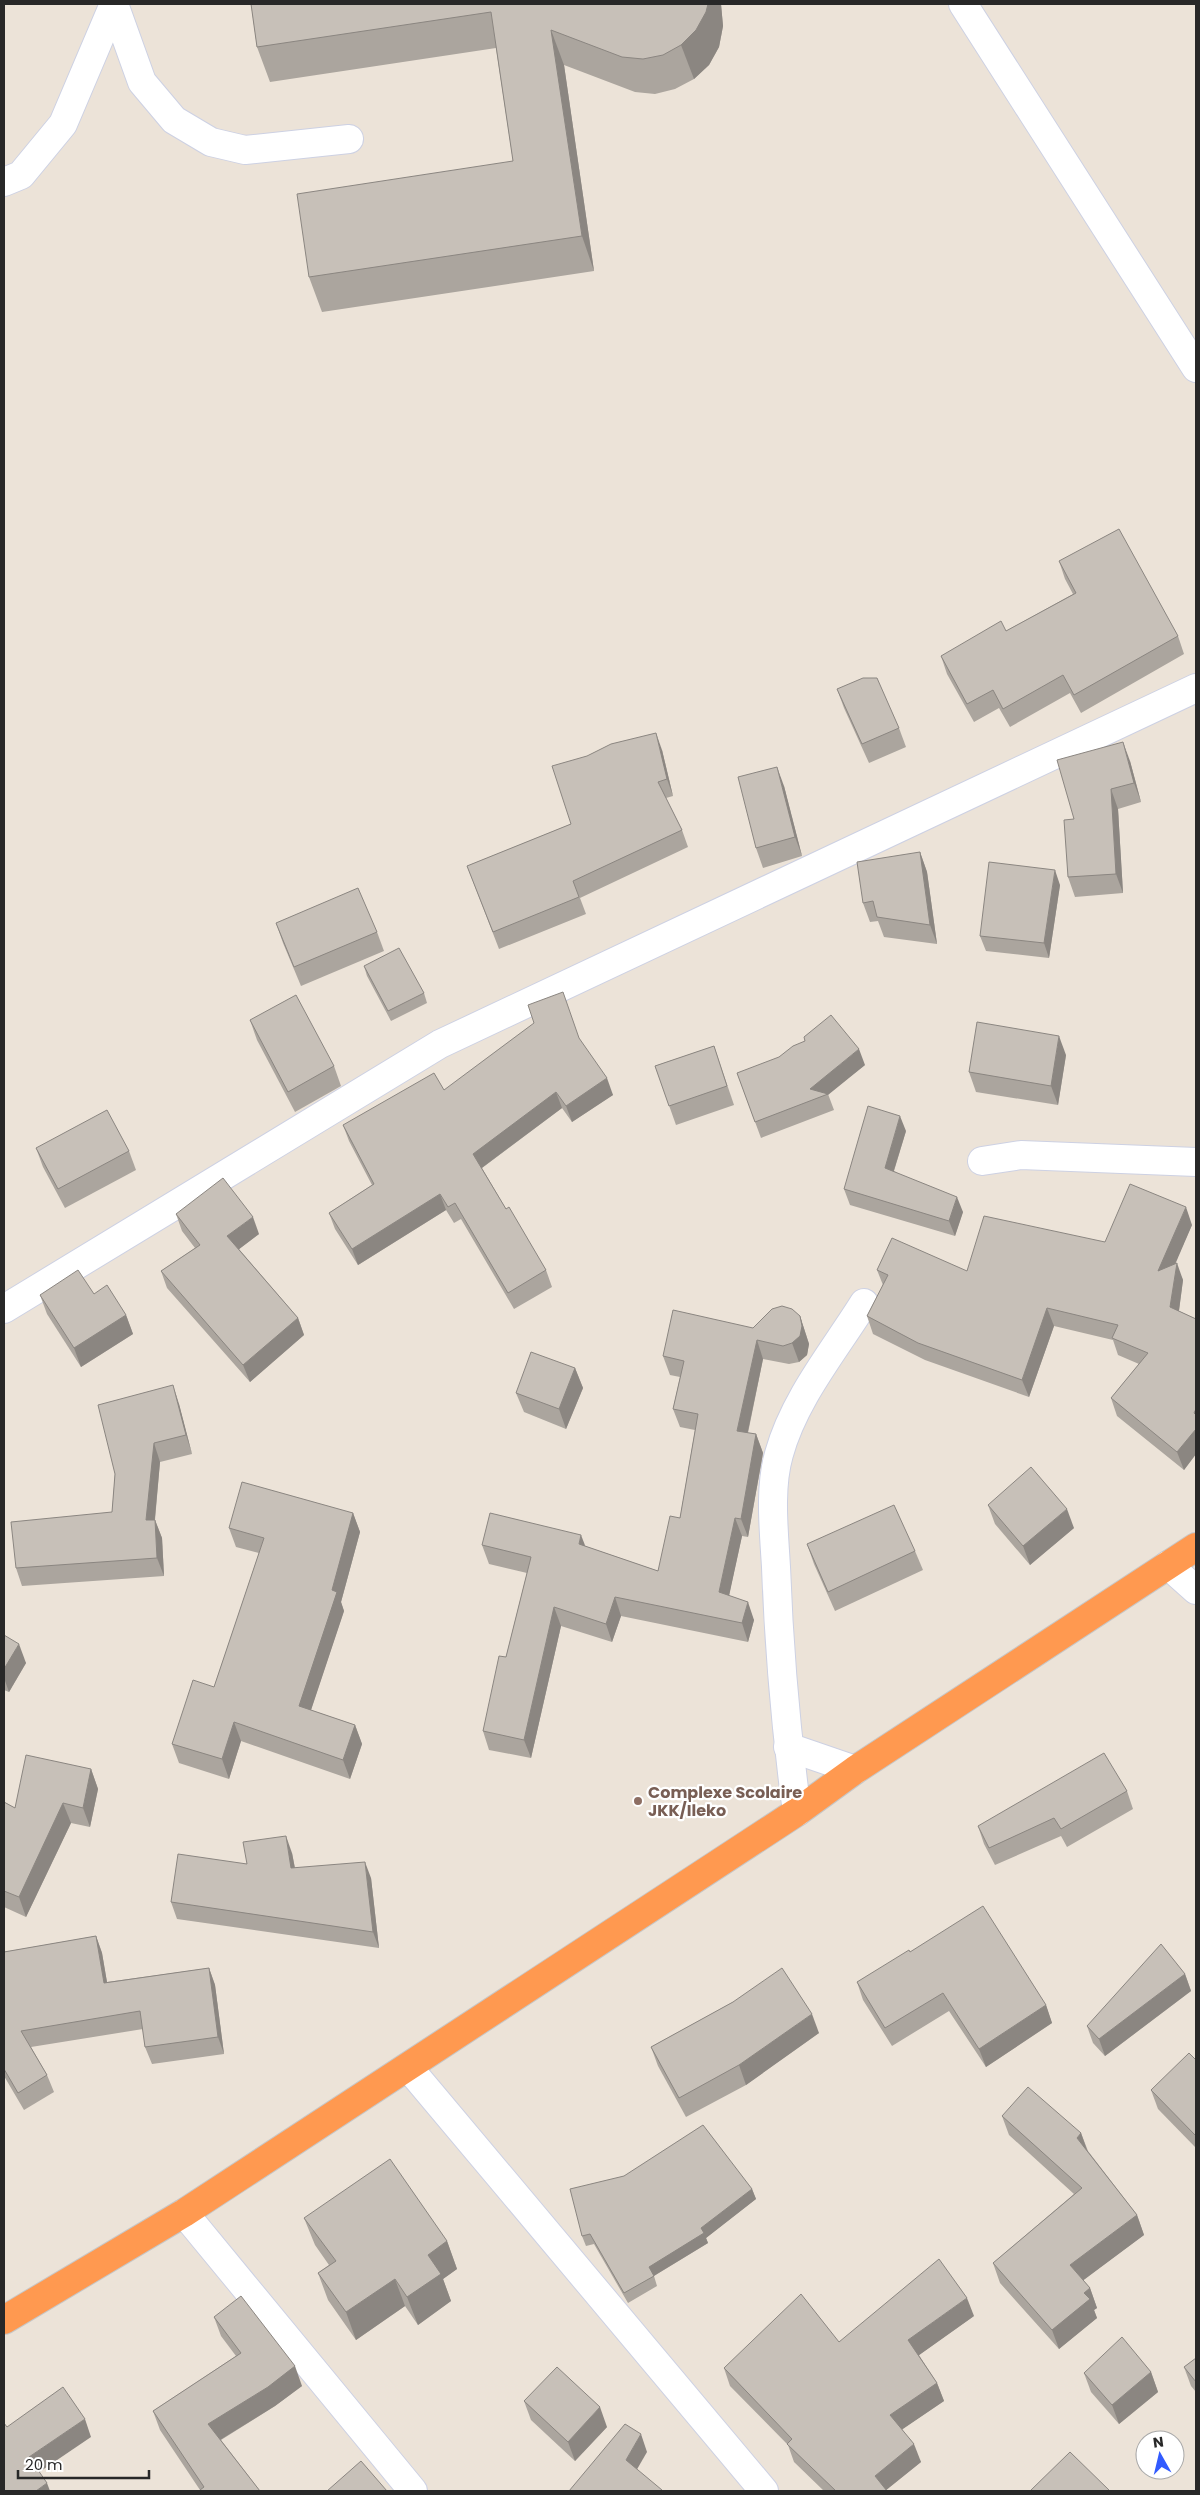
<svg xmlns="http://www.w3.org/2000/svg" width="1200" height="2495" viewBox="0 0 1200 2495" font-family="Poppins,sans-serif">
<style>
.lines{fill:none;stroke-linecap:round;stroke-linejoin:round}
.minor-casing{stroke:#cdd1e3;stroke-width:30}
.highway-casing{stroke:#c7c7c7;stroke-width:30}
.minor{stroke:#fff;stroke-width:28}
.highway{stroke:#ff9950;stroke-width:28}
.wall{fill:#aba59e}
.shaded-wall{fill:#8b8681}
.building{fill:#c7c0b8;stroke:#8b8681}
.education-dot{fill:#8d6e63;stroke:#fff;stroke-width:2}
.labels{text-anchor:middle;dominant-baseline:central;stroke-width:4.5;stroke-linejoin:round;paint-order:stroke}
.education-label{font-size:16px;font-weight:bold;fill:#785e54;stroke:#fff;text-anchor:start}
</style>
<rect width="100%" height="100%" fill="#ece3d8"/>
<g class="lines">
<g class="minor-casing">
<g id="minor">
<polyline points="114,4 142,82 174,120 211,142 245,150 349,139"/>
<polyline points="963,4 1196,368"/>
<polyline points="4,182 21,175 63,124 114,4"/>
<polyline points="982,1161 1021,1155 1196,1162"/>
<polyline points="4,1309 440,1044 1196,688"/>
<polyline points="1168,1565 1196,1590"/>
<polyline points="788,1747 855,1770"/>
<path d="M 797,1812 C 786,1731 779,1649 776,1567 C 774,1532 769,1488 779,1454 C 794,1399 834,1351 864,1303"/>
<polyline points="408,2067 764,2491"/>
<polyline points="184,2213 413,2491"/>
</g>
</g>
<g class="highway-casing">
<polyline id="highway" points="4,2320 184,2213 797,1812 855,1770 1196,1547"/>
</g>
<use href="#minor" class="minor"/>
<use href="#highway" class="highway"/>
</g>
<g class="wall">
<polygon points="251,4 721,4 723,26 719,47 709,65 694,79 675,89 655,94 635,92 564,65 594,271 322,312 309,277 513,161 496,48 270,82 257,47"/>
<polygon points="1059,561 1178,636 1184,654 1081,713 1070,693 1010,727 999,708 974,722 947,674 941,656 1006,631 1073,594 1065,579"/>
<polygon points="837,689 899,728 906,747 869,763 844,708"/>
<polygon points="662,750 673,796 666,798 682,830 688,847 580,898 586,914 499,949 467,866 571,824"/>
<polygon points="1130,761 1141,802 1118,809 1123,893 1075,897 1068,877 1074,819"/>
<polygon points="784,786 802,856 763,868 756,848"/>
<polygon points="920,852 927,872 937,944 884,937 878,921 870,922 863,903"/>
<polygon points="1060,885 1049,958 986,951 980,936"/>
<polygon points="276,923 377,932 384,951 301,986 283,943"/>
<polygon points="364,966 424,993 427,1003 391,1021 367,976"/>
<polygon points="250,1020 334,1066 341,1086 295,1112 257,1040"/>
<polygon points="579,1038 613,1095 572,1122 562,1108 482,1168 506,1209 546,1270 552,1287 514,1309 461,1219 454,1223 446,1210 358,1265 335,1229 329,1213 372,1185 349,1141 343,1125 444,1090"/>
<polygon points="714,1046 734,1105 676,1125 655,1066"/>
<polygon points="1066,1055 1058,1105 976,1092 969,1072"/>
<polygon points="865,1065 828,1094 834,1110 761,1138 737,1073"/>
<polygon points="906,1131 894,1171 963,1212 955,1236 850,1205 844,1189"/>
<polygon points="36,1148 129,1151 136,1170 65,1208 43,1167"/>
<polygon points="176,1214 259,1234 239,1249 298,1318 304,1335 250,1382 167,1288 161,1271 195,1248 182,1231"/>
<polygon points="1192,1225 1175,1263 1183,1280 1179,1311 1196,1319 1196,1454 1184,1470 1117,1416 1111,1398 1139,1364 1118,1355 1113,1340 1054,1326 1029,1397 925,1360 873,1334 867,1316 883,1285 877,1270 967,1271 1105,1242"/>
<polygon points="94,1294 126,1315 133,1334 81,1367 47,1314 40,1295"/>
<polygon points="800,1316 809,1344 807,1355 799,1362 789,1364 763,1359 748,1433 756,1434 763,1453 748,1537 742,1536 729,1595 754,1620 748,1642 621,1616 612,1642 561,1626 531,1758 489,1750 483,1731 506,1657 527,1573 489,1564 482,1545 585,1546 658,1571 680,1518 695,1430 680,1427 673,1409 680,1377 670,1375 663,1356 753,1328"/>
<polygon points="575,1368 583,1388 566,1429 524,1412 516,1393"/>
<polygon points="179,1404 192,1454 160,1462 155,1520 162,1538 164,1576 22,1586 16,1568 112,1512 115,1474"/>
<polygon points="988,1505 1074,1528 1030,1565 995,1524"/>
<polygon points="353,1513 360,1532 341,1602 344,1611 311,1710 355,1725 362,1744 350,1779 241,1741 229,1779 179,1763 172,1744 214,1687 259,1553 236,1547 229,1528"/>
<polygon points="807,1544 915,1551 923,1570 835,1611 814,1564"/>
<polygon points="4,1635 26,1663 9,1692 4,1690"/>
<polygon points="91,1769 98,1789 90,1827 71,1823 26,1917 4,1907 4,1802 15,1808"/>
<polygon points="1127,1791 1133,1809 1067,1847 1061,1836 995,1865 984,1844 978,1826"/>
<polygon points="292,1853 295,1868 371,1878 379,1948 177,1919 171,1902 247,1864"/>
<polygon points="96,1936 102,1953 107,1982 209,1968 215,1985 224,2054 152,2064 145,2047 143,2029 31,2047 47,2075 54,2092 24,2110 4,2076 4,1952"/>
<polygon points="910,1952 1046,2005 1052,2023 986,2067 949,2011 892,2046 863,2000 857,1982"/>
<polygon points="1185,1974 1191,1991 1105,2056 1093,2043 1087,2026"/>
<polygon points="733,2002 819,2033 746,2085 686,2117 658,2066 651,2047"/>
<polygon points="1196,2060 1196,2148 1158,2109 1151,2090"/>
<polygon points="1002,2116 1081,2133 1088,2151 1137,2215 1144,2235 1083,2280 1090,2288 1097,2308 1094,2310 1097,2318 1059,2349 1000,2283 993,2263 1074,2194 1009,2135"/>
<polygon points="752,2189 756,2199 706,2238 708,2243 654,2276 657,2286 628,2303 594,2244 586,2246 582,2236"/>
<polygon points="304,2218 447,2241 457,2269 443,2279 451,2301 418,2325 405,2306 356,2340 328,2300 318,2273 329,2265 315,2245"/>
<polygon points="974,2316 919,2355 937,2383 944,2401 902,2429 921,2462 886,2490 887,2491 824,2491 794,2462 788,2445 730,2386 724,2368 839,2342"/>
<polygon points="214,2317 302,2386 275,2406 221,2440 260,2491 200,2491 200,2490 160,2430 153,2411 236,2356 221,2336"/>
<polygon points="1196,2358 1196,2392 1191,2386 1184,2367"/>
<polygon points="1151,2372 1158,2392 1119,2424 1091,2392 1084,2373"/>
<polygon points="524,2401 607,2427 575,2461 531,2420"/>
</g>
<g class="shaded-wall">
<polygon points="708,4 721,4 723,26 719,47 709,65 694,79 681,45"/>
<polygon points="551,30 564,65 594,271 582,236"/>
<polygon points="656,733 662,750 673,796 667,779"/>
<polygon points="1123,742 1130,761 1141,802 1134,783"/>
<polygon points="777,767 784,786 802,856 795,837"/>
<polygon points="1111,789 1118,809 1123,893 1116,874"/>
<polygon points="920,852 927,872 937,944 930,925"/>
<polygon points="1055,870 1060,885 1049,958 1044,943"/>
<polygon points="1059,1036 1066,1055 1058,1105 1051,1086"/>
<polygon points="859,1049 865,1065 828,1095 810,1089"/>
<polygon points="607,1078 613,1095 572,1122 566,1106"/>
<polygon points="556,1092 562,1108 479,1170 473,1154"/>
<polygon points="900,1116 906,1131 890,1183 885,1168"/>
<polygon points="440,1194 446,1210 358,1265 352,1249"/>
<polygon points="957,1197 963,1212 955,1236 949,1221"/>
<polygon points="1186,1207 1192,1225 1165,1288 1158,1271"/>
<polygon points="253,1217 259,1234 234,1253 227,1236"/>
<polygon points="1177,1263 1183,1280 1177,1325 1170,1307"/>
<polygon points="1047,1308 1054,1326 1029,1397 1022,1380"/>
<polygon points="126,1315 133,1334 81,1367 74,1348"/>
<polygon points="800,1316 809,1344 807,1355 799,1362 792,1343"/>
<polygon points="298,1318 304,1335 250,1382 243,1365"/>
<polygon points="757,1340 763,1359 744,1450 737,1431"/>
<polygon points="575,1368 583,1388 566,1429 559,1409"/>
<polygon points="173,1385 179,1404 192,1454 186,1435"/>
<polygon points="1196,1429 1196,1454 1184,1470 1177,1452"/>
<polygon points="756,1434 763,1453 748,1537 741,1519"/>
<polygon points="154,1443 160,1462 153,1539 146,1520"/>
<polygon points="1067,1509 1074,1528 1030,1565 1023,1546"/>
<polygon points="353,1513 360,1532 341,1602 344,1611 306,1725 299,1706"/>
<polygon points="735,1518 742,1536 726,1610 719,1592"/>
<polygon points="155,1520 162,1538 164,1576 157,1558"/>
<polygon points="581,1535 588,1553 579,1544"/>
<polygon points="615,1597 621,1616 612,1642 606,1624"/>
<polygon points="748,1602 754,1620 748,1642 742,1623"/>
<polygon points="554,1607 561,1626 531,1758 524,1740"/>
<polygon points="19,1644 26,1663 9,1692 4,1678 4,1669"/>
<polygon points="234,1722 241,1741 229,1779 222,1759"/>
<polygon points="355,1725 362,1744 350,1779 343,1760"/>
<polygon points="91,1769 98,1789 90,1827 83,1808"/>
<polygon points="63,1803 71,1823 26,1917 19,1897"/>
<polygon points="286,1836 292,1853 298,1885 291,1868"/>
<polygon points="365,1862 371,1878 379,1948 373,1932"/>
<polygon points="96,1936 102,1953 110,2000 104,1983"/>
<polygon points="209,1968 215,1985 224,2054 218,2037"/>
<polygon points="1185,1974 1191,1991 1105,2056 1099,2039"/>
<polygon points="1046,2005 1052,2023 986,2067 979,2049"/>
<polygon points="812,2014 819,2033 746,2085 739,2065"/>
<polygon points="1081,2133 1088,2153 1077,2138"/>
<polygon points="752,2189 756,2199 706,2238 708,2243 652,2277 649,2267 701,2228"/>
<polygon points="1137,2215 1144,2235 1077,2285 1070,2265"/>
<polygon points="447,2241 457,2269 443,2279 451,2301 418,2325 407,2297 428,2255"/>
<polygon points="395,2279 405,2306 356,2340 346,2312"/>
<polygon points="1090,2288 1097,2308 1094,2310 1097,2318 1059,2349 1052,2330 1084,2293"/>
<polygon points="967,2298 974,2316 915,2358 908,2340"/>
<polygon points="295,2366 302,2386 275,2406 215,2443 208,2424"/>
<polygon points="1151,2372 1158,2392 1119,2424 1112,2405"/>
<polygon points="937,2383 944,2401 897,2433 890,2415"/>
<polygon points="600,2407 607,2427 575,2461 568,2442"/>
<polygon points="85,2419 91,2437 35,2475 29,2457"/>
<polygon points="641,2434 647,2452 632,2478 626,2460"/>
<polygon points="914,2444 921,2462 885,2491 875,2476"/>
<polygon points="47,2483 50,2491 36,2491"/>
</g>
<g class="building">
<polygon points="251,4 708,4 706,12 696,30 681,45 663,55 643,59 622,57 551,30 582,236 309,277 297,194 513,161 491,12 257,47"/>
<polygon points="1119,529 1178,636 1074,695 1063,675 1003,709 993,690 967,704 941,656 1001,621 1006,631 1076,593 1059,561"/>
<polygon points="863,678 877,678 899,728 862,744 837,689"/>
<polygon points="656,733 667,779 658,782 682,830 573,881 579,897 493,932 467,866 571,824 552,766 587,756 611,744"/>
<polygon points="1123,742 1134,783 1111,789 1116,874 1068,877 1064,820 1074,819 1057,760"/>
<polygon points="777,767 795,837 756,848 738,777"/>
<polygon points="920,852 930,925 877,917 873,901 863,903 857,862"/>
<polygon points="989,862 1055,870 1044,943 980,936"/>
<polygon points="358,888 377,932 294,967 276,923"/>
<polygon points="399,948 424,993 388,1011 364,966"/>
<polygon points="563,992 579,1038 607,1078 566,1106 556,1092 473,1154 506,1209 509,1207 546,1270 508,1293 455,1203 448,1207 440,1194 352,1249 329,1213 374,1184 343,1125 434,1073 444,1090 534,1023 528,1005"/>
<polygon points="296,995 334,1066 288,1092 250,1020"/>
<polygon points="831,1015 859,1049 810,1089 828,1094 755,1122 737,1073 779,1057 793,1046 805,1041 804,1037"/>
<polygon points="977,1022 1059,1036 1051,1086 969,1072"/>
<polygon points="714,1046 727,1086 669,1106 655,1066"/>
<polygon points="868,1106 900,1116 885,1168 957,1197 949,1221 844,1189"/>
<polygon points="107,1110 129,1151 58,1189 36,1148"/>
<polygon points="223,1178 253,1217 227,1236 298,1318 243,1365 161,1271 200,1245 176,1214"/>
<polygon points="1130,1184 1186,1207 1158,1271 1177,1263 1170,1307 1196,1319 1196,1409 1194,1413 1196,1415 1196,1429 1177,1452 1111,1398 1148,1353 1112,1338 1118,1325 1047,1308 1022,1380 918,1343 867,1316 888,1275 877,1270 892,1238 967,1271 984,1216 1105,1242"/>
<polygon points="78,1270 94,1294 107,1285 126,1315 74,1348 40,1295"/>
<polygon points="782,1306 792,1309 800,1316 802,1326 800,1336 792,1343 783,1346 757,1340 737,1431 756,1434 741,1519 735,1518 719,1592 748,1602 742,1623 615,1597 606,1624 554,1607 524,1740 483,1731 499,1656 506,1657 531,1557 482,1545 490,1513 581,1535 579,1544 658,1571 670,1516 680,1518 698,1414 673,1409 684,1361 663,1356 673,1310 753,1328 772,1309"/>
<polygon points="531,1352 575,1368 559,1409 516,1393"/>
<polygon points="173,1385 186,1435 154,1443 146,1520 155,1520 157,1558 16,1568 11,1522 112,1512 115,1474 98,1405"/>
<polygon points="1031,1467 1067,1509 1023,1546 988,1505"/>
<polygon points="242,1482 353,1513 332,1590 337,1592 299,1706 355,1725 343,1760 234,1722 222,1759 172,1744 193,1680 214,1687 264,1538 229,1528"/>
<polygon points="894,1505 915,1551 828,1592 807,1544"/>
<polygon points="4,1635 19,1644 4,1669"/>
<polygon points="1104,1753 1127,1791 1061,1829 1054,1818 989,1848 978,1826"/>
<polygon points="26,1755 91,1769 83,1808 63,1803 19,1897 4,1891 4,1802 15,1808"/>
<polygon points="286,1836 291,1868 365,1862 373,1932 171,1902 178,1854 247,1864 243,1842"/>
<polygon points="983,1906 1046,2005 979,2049 943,1993 885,2028 857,1982 909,1950 910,1952"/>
<polygon points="96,1936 104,1983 209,1968 218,2037 145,2047 140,2011 21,2031 47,2075 18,2093 4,2069 4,1952"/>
<polygon points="1161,1944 1185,1974 1099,2039 1087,2026"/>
<polygon points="782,1968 812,2014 739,2065 679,2098 651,2047 733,2002"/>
<polygon points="1189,2053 1196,2060 1196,2136 1151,2090"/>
<polygon points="1028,2087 1081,2133 1077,2138 1137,2215 1070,2265 1090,2288 1084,2293 1090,2299 1052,2330 993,2263 1082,2188 1002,2116"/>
<polygon points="703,2125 752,2189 701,2228 704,2233 649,2267 654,2276 624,2293 590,2234 582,2236 570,2189 624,2176"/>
<polygon points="390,2159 447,2241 428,2255 441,2274 407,2297 395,2279 346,2312 318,2273 336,2261 304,2218"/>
<polygon points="939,2259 967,2298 908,2340 937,2383 890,2415 914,2444 875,2476 887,2491 836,2491 787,2444 792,2439 724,2368 801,2294 839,2342"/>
<polygon points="241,2296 295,2366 268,2387 208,2424 260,2491 201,2491 200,2490 204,2487 153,2411 241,2353 214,2317"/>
<polygon points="1122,2337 1151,2372 1112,2405 1084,2373"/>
<polygon points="1196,2358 1196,2382 1184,2367"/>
<polygon points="557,2367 600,2407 568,2442 524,2401"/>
<polygon points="63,2387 85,2419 29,2457 47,2483 36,2491 4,2491 4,2423 7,2427"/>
<polygon points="625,2424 641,2434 626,2460 662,2490 661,2491 569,2491"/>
<polygon points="1070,2452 1110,2491 1030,2491"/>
<polygon points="361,2461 387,2491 327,2491"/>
</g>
<circle class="education-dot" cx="638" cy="1801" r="5"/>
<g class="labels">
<g class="education-label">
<text x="648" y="1792">Complexe Scolaire<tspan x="648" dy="18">JKK/Ileko</tspan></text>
</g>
</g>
<rect width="1200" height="2495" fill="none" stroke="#282828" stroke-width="10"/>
<g transform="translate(1160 2455) rotate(352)"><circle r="24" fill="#ffffff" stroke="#a9a9a9"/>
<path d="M0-4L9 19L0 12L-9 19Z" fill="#325bff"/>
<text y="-8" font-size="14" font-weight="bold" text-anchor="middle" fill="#282828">N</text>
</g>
<path d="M18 2470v8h131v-8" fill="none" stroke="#282828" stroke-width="2.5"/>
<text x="25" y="2470" font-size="15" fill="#282828" stroke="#ffffff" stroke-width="4" paint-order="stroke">20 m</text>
</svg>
